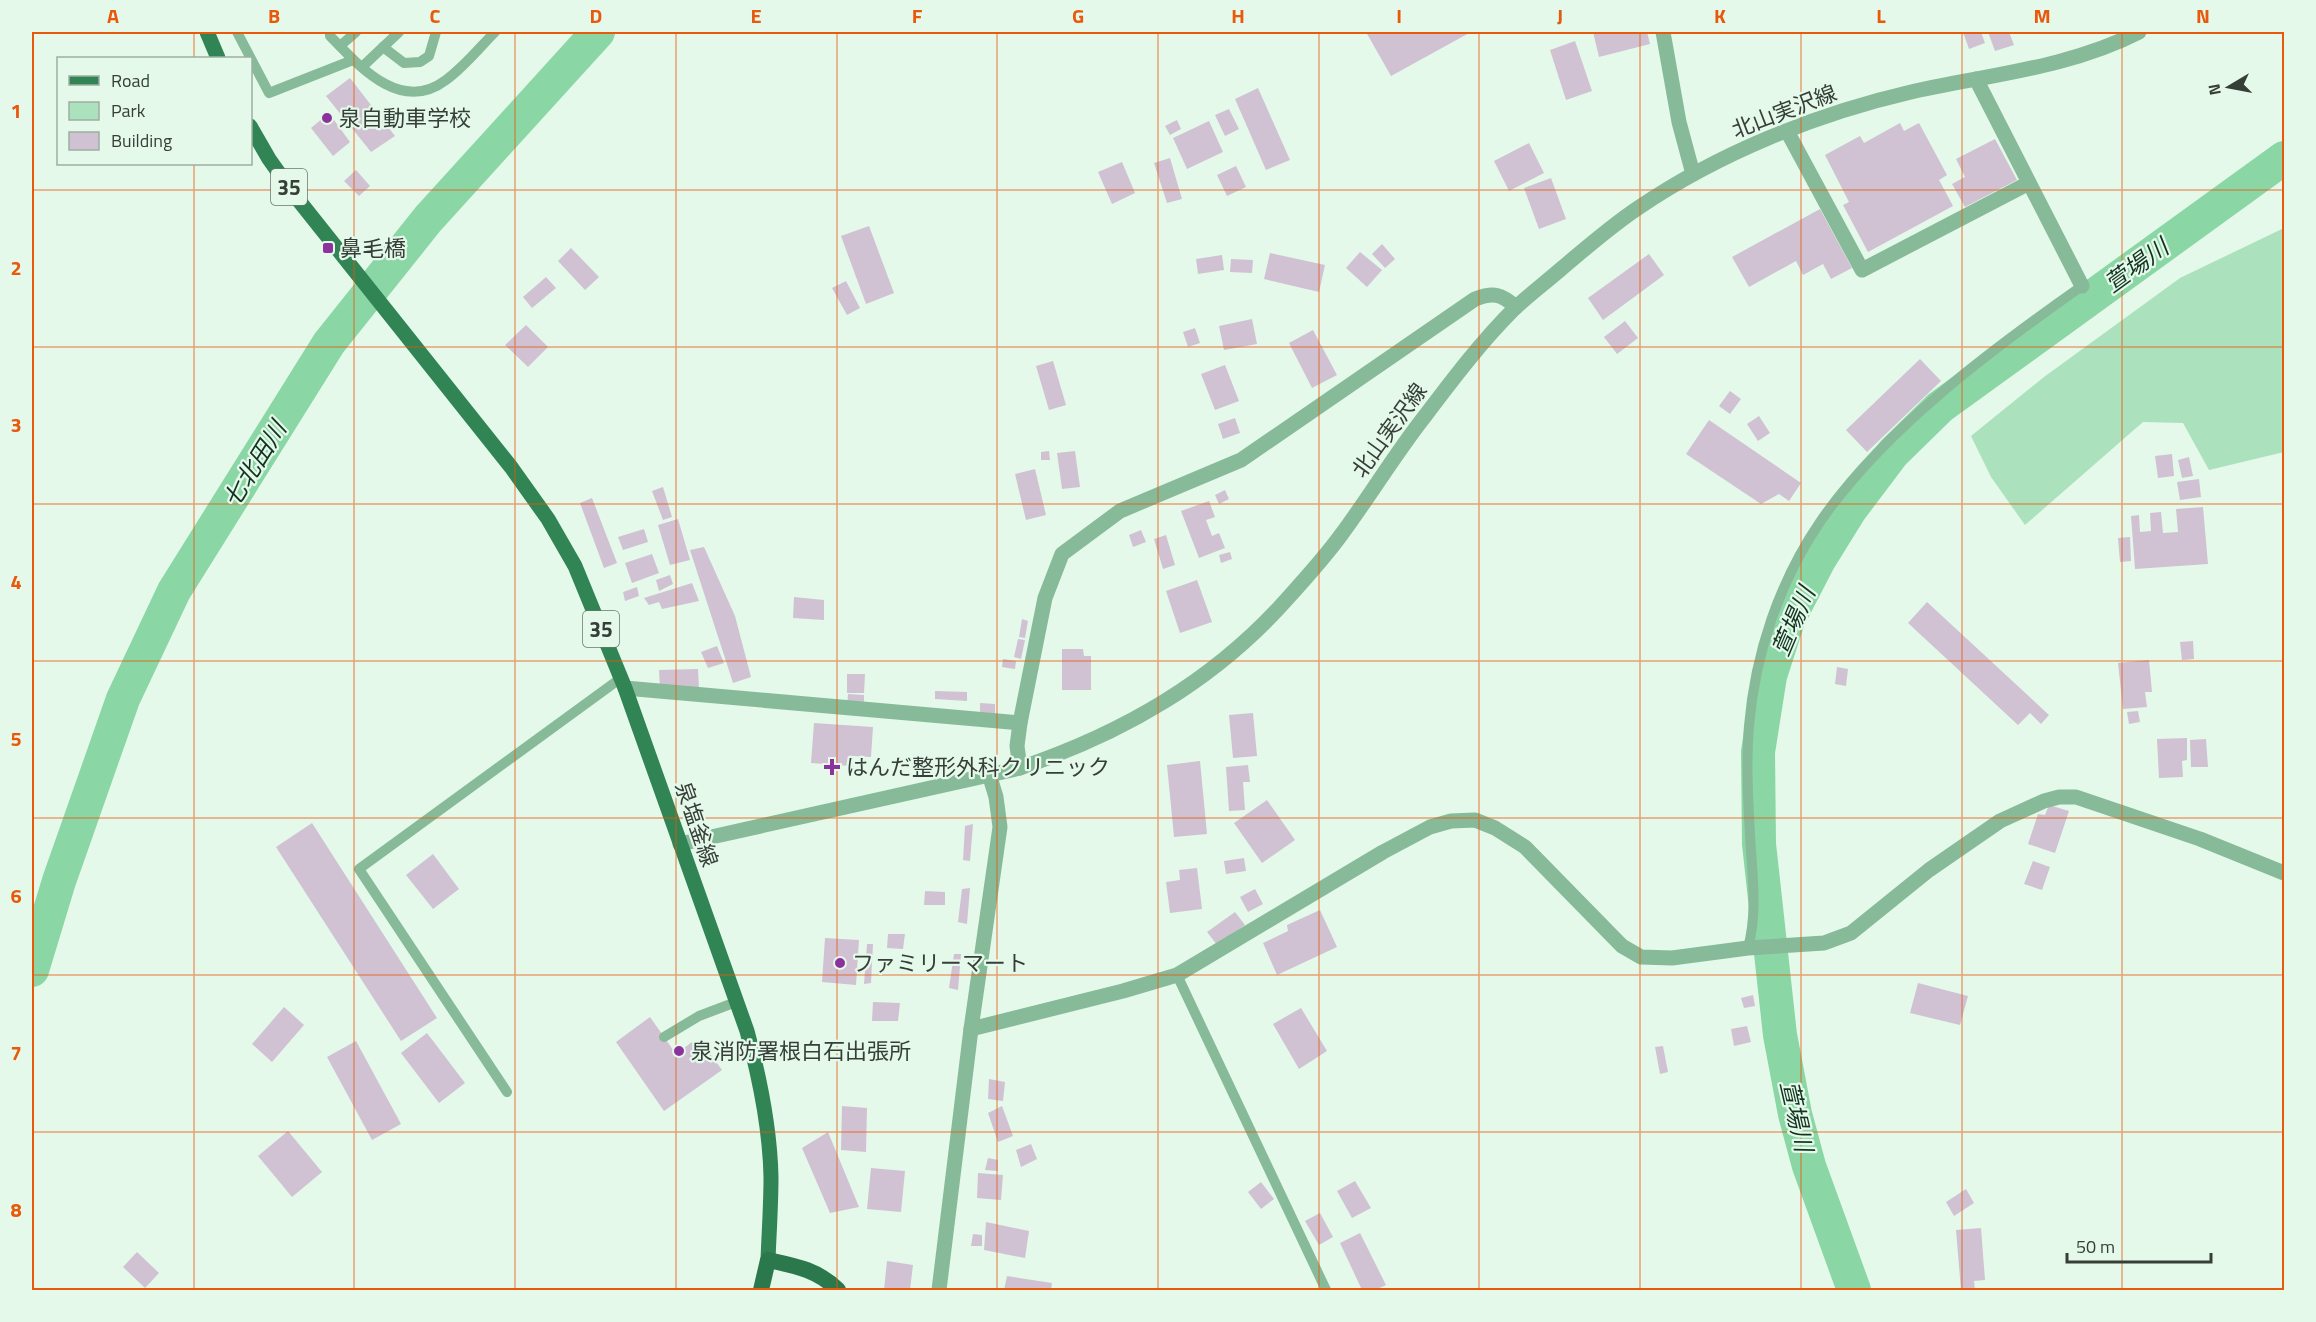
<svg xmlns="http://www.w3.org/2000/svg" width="2316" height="1322" viewBox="0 0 2316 1322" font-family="'Titillium Web','Noto Sans JP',sans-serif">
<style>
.green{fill:#abe1bc}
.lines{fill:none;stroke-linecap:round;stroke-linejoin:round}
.river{stroke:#8bd6a5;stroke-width:34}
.building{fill:#d0c2d3}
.service{stroke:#87ba98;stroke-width:10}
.minor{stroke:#87ba98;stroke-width:15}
.tertiary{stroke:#87ba98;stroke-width:15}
.primary{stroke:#318454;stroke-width:15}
.trunk{stroke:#2b784c;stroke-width:16}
.grid{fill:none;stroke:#e8590c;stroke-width:1.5;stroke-opacity:0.55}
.poi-dot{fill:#8c329d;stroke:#e4f9ea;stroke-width:2}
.labels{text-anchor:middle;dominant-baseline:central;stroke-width:4.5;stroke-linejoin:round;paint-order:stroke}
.shield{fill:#e4f9ea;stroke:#6a766d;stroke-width:1.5}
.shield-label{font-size:21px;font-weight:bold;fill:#363e38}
.street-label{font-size:22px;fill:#363e38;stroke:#e4f9ea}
.poi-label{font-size:22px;fill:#363e38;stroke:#e4f9ea;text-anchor:start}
.water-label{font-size:24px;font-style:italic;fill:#133420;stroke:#e4f9ea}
.neatline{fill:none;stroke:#e8590c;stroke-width:2}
.grid-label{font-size:20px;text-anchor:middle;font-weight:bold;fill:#e8590c}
</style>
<rect width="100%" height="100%" fill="#e4f9ea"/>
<polygon class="green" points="2284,228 2284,452 2209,470 2183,423 2143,422 2025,525 1991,477 1971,436 2044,377 2180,278"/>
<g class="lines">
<g class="river">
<polyline points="32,970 59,881 123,699 174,591 329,343 428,219 598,32"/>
<polyline points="1854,1290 1809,1166 1795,1114 1780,1035 1759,844 1758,752 1770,676 1788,620 1819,560 1850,510 1893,453 1940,407 2284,158"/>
</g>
</g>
<g class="building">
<polygon points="1366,32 1471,32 1391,76"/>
<polygon points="1593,32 1647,32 1650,44 1599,57"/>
<polygon points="1963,32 1981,32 1985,43 1969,49"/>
<polygon points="1988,32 2009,32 2014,45 1995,51"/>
<polygon points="1575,41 1592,91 1566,100 1550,50"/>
<polygon points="350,78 395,136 371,152 326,96"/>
<polygon points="1258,88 1290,160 1266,170 1235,99"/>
<polygon points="1229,109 1239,129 1225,136 1215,115"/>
<polygon points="329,113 350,142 333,156 311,128"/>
<polygon points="1177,120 1181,129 1170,135 1165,126"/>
<polygon points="1209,121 1223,152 1187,169 1173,138"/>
<polygon points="1900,123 1904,131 1919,123 1947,175 1939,180 1953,206 1868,252 1843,205 1849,202 1825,155 1860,136 1864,143"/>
<polygon points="1995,139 2017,180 1965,207 1952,184 1965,177 1956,159"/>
<polygon points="1529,143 1544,173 1509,191 1494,161"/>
<polygon points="1170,158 1182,199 1167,203 1154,163"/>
<polygon points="1122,162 1135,193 1112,204 1098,172"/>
<polygon points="1236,166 1246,187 1227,196 1217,175"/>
<polygon points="356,170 370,186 359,196 344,181"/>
<polygon points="1551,178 1566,219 1539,229 1524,188"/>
<polygon points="1820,209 1852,268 1831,279 1823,264 1803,275 1796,261 1749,287 1732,257"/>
<polygon points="869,226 894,293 866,304 841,236"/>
<polygon points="1382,244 1395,259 1385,268 1372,254"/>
<polygon points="571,248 599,277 585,290 558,261"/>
<polygon points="1360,252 1382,270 1367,287 1346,268"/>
<polygon points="1270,253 1325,265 1319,292 1264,279"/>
<polygon points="1649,254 1664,275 1603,320 1588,298"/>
<polygon points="1222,255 1224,270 1198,274 1196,259"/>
<polygon points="1231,259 1253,260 1252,273 1230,272"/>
<polygon points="546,277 556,288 532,308 523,297"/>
<polygon points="846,281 860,308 847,315 832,288"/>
<polygon points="1252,319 1257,344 1224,350 1219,326"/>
<polygon points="1625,321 1638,338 1617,354 1604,337"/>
<polygon points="526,325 548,347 528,367 505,345"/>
<polygon points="1195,328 1200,343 1188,347 1183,332"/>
<polygon points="1313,330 1337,375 1312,388 1289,343"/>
<polygon points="1920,359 1941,381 1867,452 1846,430"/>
<polygon points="1053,361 1066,405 1049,410 1036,366"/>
<polygon points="1225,365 1239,401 1215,410 1201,374"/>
<polygon points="1730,391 1741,399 1730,414 1719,406"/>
<polygon points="1759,416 1770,433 1758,441 1747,424"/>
<polygon points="1235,418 1240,433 1223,439 1218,424"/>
<polygon points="1709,420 1801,483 1789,501 1779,494 1761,504 1686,454"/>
<polygon points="1049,451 1050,460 1041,460 1041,452"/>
<polygon points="1075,451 1080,487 1062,489 1057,453"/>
<polygon points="2172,454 2174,476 2158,478 2155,456"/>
<polygon points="2189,457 2193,476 2182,478 2178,460"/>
<polygon points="1035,469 1046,515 1026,520 1015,474"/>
<polygon points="2199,479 2201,497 2180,500 2177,482"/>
<polygon points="663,487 672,517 663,520 652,491"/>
<polygon points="1225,490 1229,499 1219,504 1215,495"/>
<polygon points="592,498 617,563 604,568 580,503"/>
<polygon points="1209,501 1215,517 1206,520 1212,536 1219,533 1225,548 1199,558 1181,511"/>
<polygon points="2203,507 2208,564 2135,569 2131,516 2139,515 2140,532 2151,531 2150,513 2161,512 2163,533 2178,532 2176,509"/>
<polygon points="678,519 690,560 670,565 658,525"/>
<polygon points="644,529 648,542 623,550 618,537"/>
<polygon points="1141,530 1146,542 1133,547 1129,535"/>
<polygon points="1166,535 1175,565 1163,569 1154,539"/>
<polygon points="2130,537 2131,561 2120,562 2118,538"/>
<polygon points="704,547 735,616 751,677 733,683 690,550"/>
<polygon points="1230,552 1232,559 1221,563 1219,555"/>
<polygon points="652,554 659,573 632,583 625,563"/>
<polygon points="670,575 673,584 659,591 656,580"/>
<polygon points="1197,580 1212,622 1180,633 1166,591"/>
<polygon points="692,583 699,601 662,609 659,602 649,605 644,598"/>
<polygon points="637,587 639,596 625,601 623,592"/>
<polygon points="794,597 824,600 824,620 793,618"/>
<polygon points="1927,602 2049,715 2041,724 2030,713 2018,725 1908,623"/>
<polygon points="1022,619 1028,621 1025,638 1019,637"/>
<polygon points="1018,639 1025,640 1021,659 1014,657"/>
<polygon points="2193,641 2194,659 2182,660 2180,642"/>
<polygon points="717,646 724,663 708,668 701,652"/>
<polygon points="1062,649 1083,649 1084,656 1091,656 1091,690 1062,690"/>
<polygon points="1003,659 1016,661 1015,669 1002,667"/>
<polygon points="2149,660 2152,692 2145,692 2147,707 2123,709 2118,663"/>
<polygon points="1837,667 1848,669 1846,686 1835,684"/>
<polygon points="698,669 699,688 660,689 659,670"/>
<polygon points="847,674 865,674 864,693 847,693"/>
<polygon points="935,691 967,692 967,701 935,699"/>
<polygon points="848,694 864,695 864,707 847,707"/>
<polygon points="980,703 995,704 995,715 980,714"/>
<polygon points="2138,711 2140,722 2129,724 2127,712"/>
<polygon points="1253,713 1257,756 1233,758 1229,715"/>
<polygon points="814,723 873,727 871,757 853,756 852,766 811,763"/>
<polygon points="2187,738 2187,760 2182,761 2183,777 2159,778 2157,739"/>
<polygon points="2206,739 2208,767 2191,767 2190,740"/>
<polygon points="1200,761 1207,834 1174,837 1167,765"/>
<polygon points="1248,765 1250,782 1243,782 1245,810 1229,811 1226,767"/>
<polygon points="1267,800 1295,840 1262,863 1234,823"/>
<polygon points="2049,805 2069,811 2055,853 2028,844 2038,814 2045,815"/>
<polygon points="312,823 437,1018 401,1041 276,847"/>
<polygon points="973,824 970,861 963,860 965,826"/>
<polygon points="433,854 459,889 433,909 406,875"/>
<polygon points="1244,858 1246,871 1226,874 1224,861"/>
<polygon points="2033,861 2050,867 2042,890 2024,884"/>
<polygon points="1197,868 1202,909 1170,913 1166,882 1180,880 1179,870"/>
<polygon points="970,888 967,924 958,922 962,889"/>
<polygon points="1255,889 1263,904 1248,912 1240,897"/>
<polygon points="925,891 945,892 945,905 924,905"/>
<polygon points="1320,910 1337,947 1277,975 1263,943 1288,931 1287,925"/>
<polygon points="1235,912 1245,925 1217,945 1207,932"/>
<polygon points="888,934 905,934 903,949 887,948"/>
<polygon points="825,938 859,940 856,985 822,982"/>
<polygon points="867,944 873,944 871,983 864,984"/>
<polygon points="954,954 961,954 958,990 949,988"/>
<polygon points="1918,983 1968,996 1960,1025 1910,1013"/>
<polygon points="1753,995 1755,1006 1744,1008 1741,998"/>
<polygon points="873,1002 900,1003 898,1021 872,1021"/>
<polygon points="284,1007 304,1025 272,1062 252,1044"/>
<polygon points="1301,1008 1327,1051 1299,1069 1273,1024"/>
<polygon points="650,1017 676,1054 692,1042 694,1044 700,1040 722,1070 664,1111 616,1042"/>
<polygon points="1747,1026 1751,1042 1734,1046 1731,1029"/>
<polygon points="427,1033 465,1083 439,1103 401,1053"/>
<polygon points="356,1041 401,1124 372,1140 327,1057"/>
<polygon points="1663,1046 1668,1072 1660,1074 1655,1047"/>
<polygon points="989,1079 1005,1082 1003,1101 988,1099"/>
<polygon points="842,1106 867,1108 866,1152 841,1150"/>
<polygon points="1002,1106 1013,1136 998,1142 988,1113"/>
<polygon points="288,1131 322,1172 292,1197 258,1156"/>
<polygon points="828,1132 859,1207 830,1213 802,1148"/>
<polygon points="1031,1144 1037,1159 1021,1167 1016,1150"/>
<polygon points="988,1158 998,1160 998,1171 985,1170"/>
<polygon points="871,1168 905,1171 901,1212 867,1209"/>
<polygon points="978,1173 1003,1175 1001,1200 977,1198"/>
<polygon points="1355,1181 1371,1208 1352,1218 1337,1191"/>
<polygon points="1261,1182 1274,1199 1261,1209 1248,1192"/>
<polygon points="1966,1189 1974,1203 1954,1216 1946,1202"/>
<polygon points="1320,1213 1333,1237 1319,1245 1305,1221"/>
<polygon points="986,1222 1029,1231 1025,1258 984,1250"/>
<polygon points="1981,1228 1985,1280 1974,1281 1975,1290 1961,1290 1956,1230"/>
<polygon points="1360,1233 1386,1285 1375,1290 1362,1290 1340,1243"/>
<polygon points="973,1234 982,1235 982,1246 971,1246"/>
<polygon points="137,1252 159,1273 145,1288 123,1267"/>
<polygon points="887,1261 913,1265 910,1290 884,1290"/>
<polygon points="1007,1276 1052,1283 1051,1290 1004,1290"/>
</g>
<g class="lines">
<g class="service">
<polyline points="237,32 269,93 353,60"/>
<path d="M 330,32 L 330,36 C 360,67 401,114 446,80 C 464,67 480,47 495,32"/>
<polyline points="340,46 356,32"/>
<polyline points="383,47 404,63 420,62 429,56 436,32"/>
<polyline points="362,67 399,32"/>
<path d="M 1748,948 C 1758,910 1752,874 1750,835 C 1748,799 1746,762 1749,726 C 1755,654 1779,582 1820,522 C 1884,429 1991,350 2082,286"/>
<polyline points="1177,975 1326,1290"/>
<polyline points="664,1037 699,1016 736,1002"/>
<polyline points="507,1092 359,869 621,678"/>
</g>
<g class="minor">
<polyline points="1663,32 1679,122 1693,174"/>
<polyline points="1976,79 2082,286"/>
<polyline points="1787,131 1862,270 2029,183"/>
<polyline points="625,688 1020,723"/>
<path d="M 1020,768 L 1017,746 L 1020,723 L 1045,598 L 1062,554 L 1120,511 L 1241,460 L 1475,299 C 1494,292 1501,294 1516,307"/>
<polyline points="971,1029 1123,991 1177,975 1383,852 1430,827 1451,821 1475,820 1495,828 1525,847 1622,946 1641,957 1672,958 1748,948 1824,943 1851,933 1929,870 2000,821 2044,801 2059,797 2076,797 2200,839 2284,873"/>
<polyline points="939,1290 971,1029 1000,827 996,797 989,774"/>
</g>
<path class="tertiary" d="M 680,844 L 1020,768 C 1123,733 1214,681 1287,599 C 1306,578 1325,557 1341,535 C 1370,496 1395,454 1425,416 C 1453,379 1481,342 1514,309 C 1529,295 1546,282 1561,269 C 1586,248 1611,226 1638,208 C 1719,153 1816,114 1911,92 C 1987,75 2069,68 2139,32"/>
<g class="primary">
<polyline points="207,32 218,58"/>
<path d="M 250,126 L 269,159 L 296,197 L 511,467 L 548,519 L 575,566 L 625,688 L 747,1031 C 760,1079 770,1127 771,1177 C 771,1205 769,1233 768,1260"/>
</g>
<path class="trunk" d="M 761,1290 L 768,1260 C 796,1266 818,1270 838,1290"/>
</g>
<path class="grid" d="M 194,32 L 194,58M 354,32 L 354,1290M 515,32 L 515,1290M 676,32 L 676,1290M 837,32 L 837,1290M 997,32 L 997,1290M 1158,32 L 1158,1290M 1319,32 L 1319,1290M 1479,32 L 1479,1290M 1640,32 L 1640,1290M 1801,32 L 1801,1290M 1962,32 L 1962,1290M 2122,32 L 2122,1290M 194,164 L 194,1290M 32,190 L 2284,190M 32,347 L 2284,347M 32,504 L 2284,504M 32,661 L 2284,661M 32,818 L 2284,818M 32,975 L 2284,975M 32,1132 L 2284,1132"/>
<g class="poi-dot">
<circle cx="327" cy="118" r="6"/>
<rect x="322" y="242" width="12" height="12" rx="3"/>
<path d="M829 758h6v6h6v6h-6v6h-6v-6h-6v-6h6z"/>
<circle cx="840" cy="963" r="6"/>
<circle cx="679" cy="1051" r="6"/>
</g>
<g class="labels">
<g class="shield">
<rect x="271" y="169" width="36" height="36" rx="4.5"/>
<rect x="583" y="611" width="36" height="36" rx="4.5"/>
</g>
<g class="shield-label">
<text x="289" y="187">35</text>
<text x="601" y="629">35</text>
</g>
<g class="street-label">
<text transform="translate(1784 111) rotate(-21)">北山実沢線</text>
<text transform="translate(1389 430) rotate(-54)">北山実沢線</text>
<text transform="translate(697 824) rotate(71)">泉塩釜線</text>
</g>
<g class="poi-label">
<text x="339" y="118">泉自動車学校</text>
<text x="340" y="248">鼻毛橋</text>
<text x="846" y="767">はんだ整形外科クリニック</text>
<text x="852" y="963">ファミリーマート</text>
<text x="691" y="1051">泉消防署根白石出張所</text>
</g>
<g class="water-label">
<text transform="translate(2136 265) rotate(-36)">萱場川</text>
<text transform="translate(254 464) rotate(-58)">七北田川</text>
<text transform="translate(1793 621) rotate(-67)">萱場川</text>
<text transform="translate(1797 1116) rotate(77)">萱場川</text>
</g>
</g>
<rect width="2316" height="1322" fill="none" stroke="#e4f9ea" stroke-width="66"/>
<rect x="57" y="57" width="195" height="108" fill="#e4f9ea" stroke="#9eaea3" stroke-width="1.5"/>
<rect x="69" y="76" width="30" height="9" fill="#318454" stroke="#9eaea3" stroke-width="1.5"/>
<text x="111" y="87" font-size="18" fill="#363e38">Road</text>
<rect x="69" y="102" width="30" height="18" fill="#abe1bc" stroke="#9eaea3" stroke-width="1.5"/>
<text x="111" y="117" font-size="18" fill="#363e38">Park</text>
<rect x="69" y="132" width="30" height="18" fill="#d0c2d3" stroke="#9eaea3" stroke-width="1.5"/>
<text x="111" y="147" font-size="18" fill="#363e38">Building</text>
<g transform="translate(2229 87) rotate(260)" stroke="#e4f9ea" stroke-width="4.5" paint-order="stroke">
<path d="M0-4.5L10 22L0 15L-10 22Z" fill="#363e38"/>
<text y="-9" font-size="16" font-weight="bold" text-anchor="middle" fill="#363e38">N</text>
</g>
<path d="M2067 1253v9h144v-9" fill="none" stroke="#363e38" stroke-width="3"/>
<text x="2076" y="1253" font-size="18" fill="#363e38" stroke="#e4f9ea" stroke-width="4.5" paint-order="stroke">50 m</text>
<rect x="33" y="33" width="2250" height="1256" class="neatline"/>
<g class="grid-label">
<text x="113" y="23">A</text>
<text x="274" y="23">B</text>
<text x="435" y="23">C</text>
<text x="596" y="23">D</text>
<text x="756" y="23">E</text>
<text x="917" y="23">F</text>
<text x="1078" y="23">G</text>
<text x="1238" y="23">H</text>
<text x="1399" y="23">I</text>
<text x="1560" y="23">J</text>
<text x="1720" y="23">K</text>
<text x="1881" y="23">L</text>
<text x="2042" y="23">M</text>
<text x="2203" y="23">N</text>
<text x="16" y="118">1</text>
<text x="16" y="275">2</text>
<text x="16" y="432">3</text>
<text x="16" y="589">4</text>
<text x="16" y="746">5</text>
<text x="16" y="903">6</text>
<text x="16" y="1060">7</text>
<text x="16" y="1217">8</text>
</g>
</svg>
